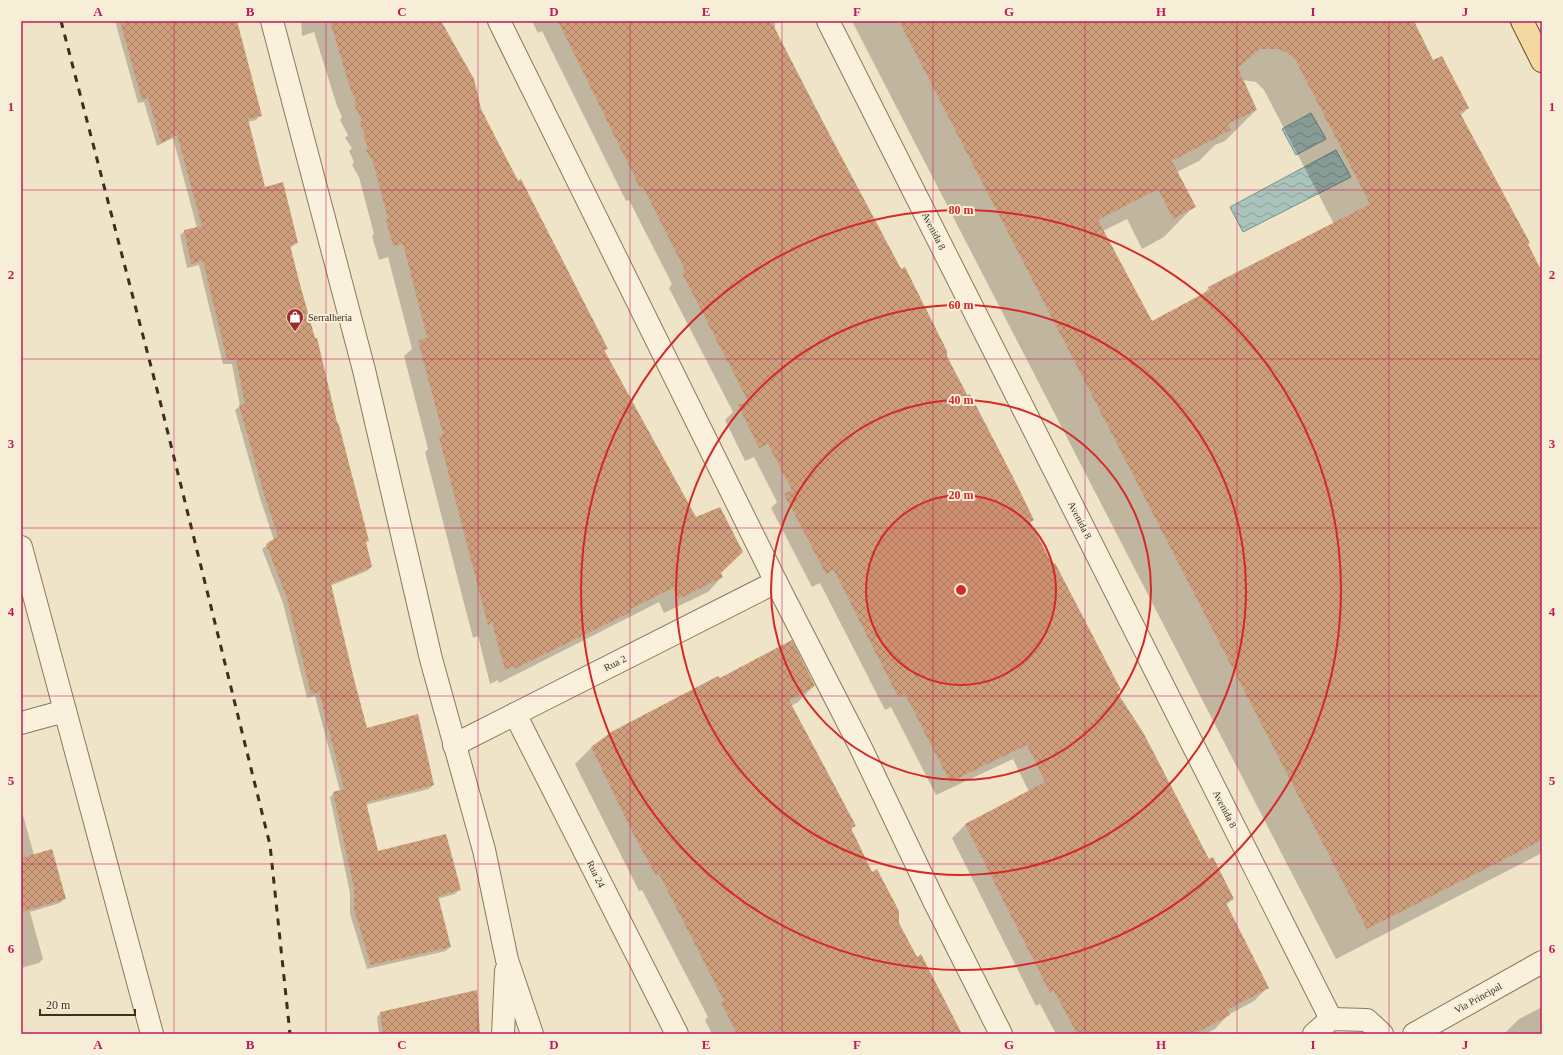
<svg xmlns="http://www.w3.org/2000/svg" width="1563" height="1055" viewBox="0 0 1563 1055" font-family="Georgia,serif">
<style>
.water{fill:url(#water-waves);stroke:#6f938a}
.shadow{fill:#0003;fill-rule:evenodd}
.building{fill:url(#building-cross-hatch);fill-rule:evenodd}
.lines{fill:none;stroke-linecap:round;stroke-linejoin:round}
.minor-casing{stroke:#8d765c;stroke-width:24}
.major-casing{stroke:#5b4430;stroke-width:24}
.minor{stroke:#faf1dc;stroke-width:22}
.major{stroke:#f3d9a0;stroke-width:22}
.rail{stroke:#3d2e20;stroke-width:3;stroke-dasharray:7 7;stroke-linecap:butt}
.grid{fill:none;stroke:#c2185b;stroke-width:1;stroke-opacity:0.55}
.ring{fill:none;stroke:#d62828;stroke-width:2}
.labels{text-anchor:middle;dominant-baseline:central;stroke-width:4;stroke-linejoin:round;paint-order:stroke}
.street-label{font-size:10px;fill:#3d2e20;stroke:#f7eed8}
.poi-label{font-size:10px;fill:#3d2e20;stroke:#f7eed8;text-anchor:start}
.centre{fill:#d62828;stroke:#f7eed8;stroke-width:2}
.ring-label{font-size:12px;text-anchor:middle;font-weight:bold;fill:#d62828;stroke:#f7eed8;stroke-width:4;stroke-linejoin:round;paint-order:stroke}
.neatline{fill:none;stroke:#c2185b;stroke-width:1.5}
.grid-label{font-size:13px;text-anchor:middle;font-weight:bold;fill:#c2185b}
</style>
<defs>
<pattern id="water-waves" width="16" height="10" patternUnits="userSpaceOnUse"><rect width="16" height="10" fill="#a9c4bc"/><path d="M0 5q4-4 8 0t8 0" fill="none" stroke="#8ba098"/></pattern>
<pattern id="building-cross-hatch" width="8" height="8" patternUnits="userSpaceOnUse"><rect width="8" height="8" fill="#cf9f7d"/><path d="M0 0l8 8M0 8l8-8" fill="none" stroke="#a98266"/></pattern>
</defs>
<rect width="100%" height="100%" fill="#f0e4c8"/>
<g class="water">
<polygon points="1311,113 1326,139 1296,155 1282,129"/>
<polygon points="1336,150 1351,177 1243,232 1230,207"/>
</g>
<g class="shadow">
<polygon points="115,21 236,21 260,115 256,120 247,122 264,188 297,243 290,248 368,540 365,543 371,567 367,571 330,586 354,683 367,729 433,785 429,789 365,805 377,853 460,889 455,894 437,899 450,947 446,951 367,969 350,914 350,893 330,797 334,793 340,791 315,696 307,698 283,603 262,549 274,540 260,498 235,410 240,406 232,364 223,364 199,265 187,268 180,235 185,231 197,228 173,138 157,146 144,102 138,103"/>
<polygon points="301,21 440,21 480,109 607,348 604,352 722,577 708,592 664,613 659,602 531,667 499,683 498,680 490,684 478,636 473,638 425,452 428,449 404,356 412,349 388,257 379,260 372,236 374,234 359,177 352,165 354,162 349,151 352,148 345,138 348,135 340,120 342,117 337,106 314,32 302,36"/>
<polygon points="532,21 775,21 775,31 1033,519 1030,523 1120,690 1117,693 1208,860 1233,898 1226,905 1268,987 1254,1001 1228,1015 1215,1029 1205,1034 1056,1034 1040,1004 1036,1006 952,838 966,824 1029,792 1013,759 936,795 891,707 885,710 820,583 812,587 771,508 777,502 754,457 745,461 725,420 733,412 669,288 672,284 629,200 626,201 542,31 538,33"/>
<path d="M 852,21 L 1412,21 L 1433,61 L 1468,108 L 1461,115 L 1542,274 L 1542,853 L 1336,959 ZM 1242,80 L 1256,82 L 1264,90 L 1334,224 L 1209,288 L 1200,297 L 1152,322 L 1103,231 L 1127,219 L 1142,249 L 1164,237 L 1194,206 L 1177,172 L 1199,161 L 1215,145 L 1225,141 L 1256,110 Z"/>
<polygon points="719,679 814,686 798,702 791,706 855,825 850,830 898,924 961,1034 712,1034 705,1020 708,1017 642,890 639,891 575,764 592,747"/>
<polygon points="21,808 34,855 64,899 60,903 30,912 43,959 39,963 21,968"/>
<polygon points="1542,1007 1542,1034 1507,1034 1506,1032 1519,1019"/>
<polygon points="381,1013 478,1034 379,1034 377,1017"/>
</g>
<g class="building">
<polygon points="120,21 237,21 262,116 248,119 265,187 283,182 298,243 290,245 299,281 315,338 317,338 337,422 339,425 369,541 366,542 372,567 331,584 355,683 367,728 418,714 434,785 366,802 378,851 446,834 461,890 438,896 451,947 371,965 354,909 354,888 333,792 344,789 319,692 311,694 287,598 266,544 278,536 264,494 239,405 245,404 236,360 227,360 203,261 191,264 184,230 202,226 177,135 161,143 148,98 142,100"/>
<polygon points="330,21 441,21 474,79 481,109 518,181 521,179 608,349 604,350 696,517 720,507 743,552 721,573 723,577 679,599 673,588 630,609 631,612 547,653 514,669 513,666 505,670 492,622 488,625 439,437 443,434 418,341 427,337 403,244 393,246 386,220 388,219 373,162 366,150 368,147 363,136 365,133 359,123 362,120 354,105 356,101 351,91"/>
<polygon points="558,21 771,21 828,132 901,269 905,267 947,351 947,357 967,395 970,394 1014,479 1034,520 1030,522 1052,564 1055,563 1121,690 1117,692 1144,734 1209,859 1213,857 1234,899 1226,903 1269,988 1227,1010 1230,1015 1194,1034 1077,1034 1054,991 1050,993 965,824 1045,782 1027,745 950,782 905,694 898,697 834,570 826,574 784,494 792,490 768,444 759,448 738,405 748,401 682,273 685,270 643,187 640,188"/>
<path d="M 899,21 L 1414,21 L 1433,60 L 1442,56 L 1469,108 L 1460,113 L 1530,243 L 1528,244 L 1542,272 L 1542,840 L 1367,929 ZM 1260,49 L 1278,49 L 1286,52 L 1295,59 L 1370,204 L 1208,287 L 1210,290 L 1152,321 L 1098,220 L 1158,189 L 1173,219 L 1196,207 L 1172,161 L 1231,130 L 1228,124 L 1257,110 L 1238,68 Z"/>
<polygon points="792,640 815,686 789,700 856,826 851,828 872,872 877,869 899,911 899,923 917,957 921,954 962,1034 737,1034 721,1003 724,1001 659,874 656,876 633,833 591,747 613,731 718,676 720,678"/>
<polygon points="52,849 66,899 21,912 21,858"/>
<polygon points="477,990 480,1034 383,1034 380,1012"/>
</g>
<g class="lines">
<g class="minor-casing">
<g id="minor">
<polyline points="272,21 364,370 431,659 484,850 507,960 532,1034"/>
<polyline points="499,21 776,582 860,746 934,901 1001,1034"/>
<polyline points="828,21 1331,1019"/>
<polyline points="21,547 152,1034"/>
<polyline points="515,714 677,1034"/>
<polyline points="21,723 65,711"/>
<polyline points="454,745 776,582"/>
<polyline points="503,1034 506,971"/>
<polyline points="1314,1034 1331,1019 1367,1020 1382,1034"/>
<polyline points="1414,1034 1542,962"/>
</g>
</g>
<g class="major-casing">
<polyline id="major" points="1522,21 1542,61"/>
</g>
<use href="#minor" class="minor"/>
<use href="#major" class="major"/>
<polyline class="rail" points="61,21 160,401 270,845 290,1034"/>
</g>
<path class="grid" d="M 174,21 L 174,1034M 326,21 L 326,1034M 478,21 L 478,1034M 630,21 L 630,1034M 782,21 L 782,1034M 933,21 L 933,1034M 1085,21 L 1085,1034M 1237,21 L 1237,1034M 1389,21 L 1389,1034M 21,190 L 1542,190M 21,359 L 1542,359M 21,528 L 1542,528M 21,696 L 1542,696M 21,864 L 1542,864"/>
<circle cx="961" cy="590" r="95" fill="#d62828" fill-opacity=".12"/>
<g class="ring">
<circle cx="961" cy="590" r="95"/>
<circle cx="961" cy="590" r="190"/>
<circle cx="961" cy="590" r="285"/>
<circle cx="961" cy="590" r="380"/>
</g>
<defs>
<g id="shop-pin" transform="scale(0.9)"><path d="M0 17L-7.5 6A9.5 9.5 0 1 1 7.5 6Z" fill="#9e2a2b" stroke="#f7eed8"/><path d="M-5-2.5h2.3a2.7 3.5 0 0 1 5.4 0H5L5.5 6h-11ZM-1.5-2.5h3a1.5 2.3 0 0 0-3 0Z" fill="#fff"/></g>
</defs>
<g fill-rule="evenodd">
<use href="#shop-pin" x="295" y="317"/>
</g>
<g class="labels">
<g class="street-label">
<text transform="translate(934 231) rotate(63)">Avenida 8</text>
<text transform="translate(1080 520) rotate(63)">Avenida 8</text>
<text transform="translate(615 663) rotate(-27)">Rua 2</text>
<text transform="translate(1225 809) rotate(63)">Avenida 8</text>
<text transform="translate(596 874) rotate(63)">Rua 24</text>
<text transform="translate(1478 998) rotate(-29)">Via Principal</text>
</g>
<g class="poi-label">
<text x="308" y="317">Serralheria</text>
</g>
</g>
<circle cx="961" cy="590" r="6" class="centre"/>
<g class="ring-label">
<text x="961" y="214">80 m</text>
<text x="961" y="309">60 m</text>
<text x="961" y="404">40 m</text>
<text x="961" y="499">20 m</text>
</g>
<rect width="1563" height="1055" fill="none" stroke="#f7eed8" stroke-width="44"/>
<path d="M40 1009v6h95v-6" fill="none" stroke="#3d2e20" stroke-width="2"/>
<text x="46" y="1009" font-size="12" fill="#3d2e20" stroke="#f7eed8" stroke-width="3" paint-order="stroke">20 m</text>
<rect x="22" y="22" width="1519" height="1011" class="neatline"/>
<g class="grid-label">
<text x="98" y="16">A</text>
<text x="250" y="16">B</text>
<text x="402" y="16">C</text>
<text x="554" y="16">D</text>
<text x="706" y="16">E</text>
<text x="857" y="16">F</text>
<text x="1009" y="16">G</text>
<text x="1161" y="16">H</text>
<text x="1313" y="16">I</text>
<text x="1465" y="16">J</text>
<text x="11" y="111">1</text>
<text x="1552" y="111">1</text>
<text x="11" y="279">2</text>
<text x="1552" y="279">2</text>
<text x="11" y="448">3</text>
<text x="1552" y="448">3</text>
<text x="11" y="616">4</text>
<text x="1552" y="616">4</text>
<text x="11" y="785">5</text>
<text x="1552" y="785">5</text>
<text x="11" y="953">6</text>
<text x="1552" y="953">6</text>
<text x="98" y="1049">A</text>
<text x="250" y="1049">B</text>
<text x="402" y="1049">C</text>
<text x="554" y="1049">D</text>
<text x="706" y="1049">E</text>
<text x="857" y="1049">F</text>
<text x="1009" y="1049">G</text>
<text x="1161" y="1049">H</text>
<text x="1313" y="1049">I</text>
<text x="1465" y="1049">J</text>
</g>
</svg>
